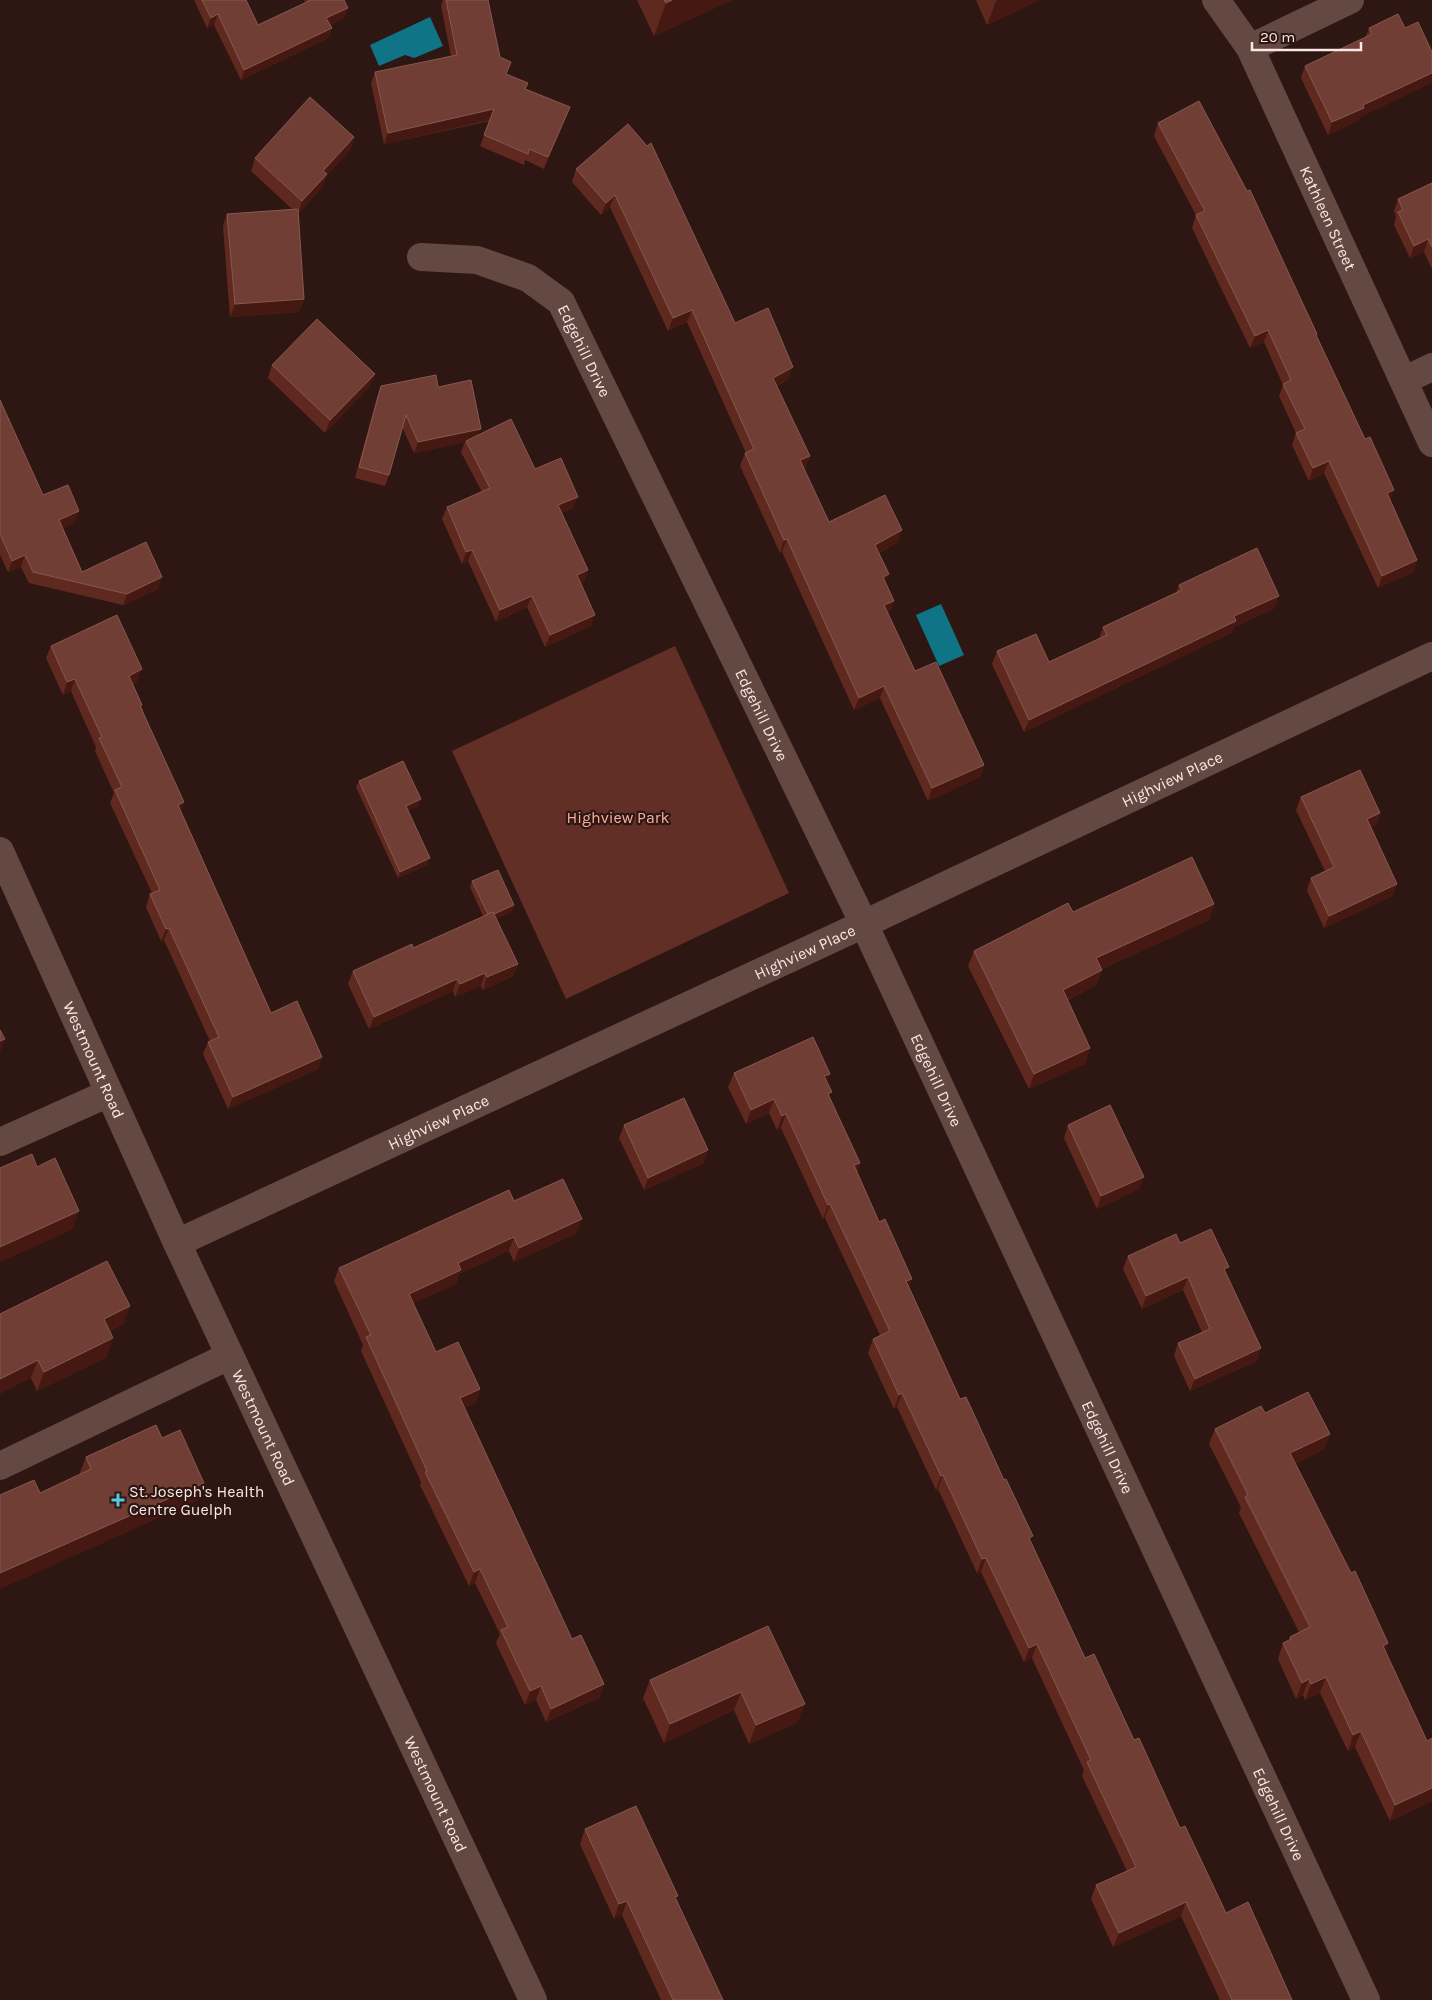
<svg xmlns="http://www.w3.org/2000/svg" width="1432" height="2000" viewBox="0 0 1432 2000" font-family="Karla,sans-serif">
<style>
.green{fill:#612f25}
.water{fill:#0f7586}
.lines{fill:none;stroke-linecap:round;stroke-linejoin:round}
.minor{stroke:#644842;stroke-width:28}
.wall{fill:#602920}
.shaded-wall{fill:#451911}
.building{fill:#703e35;stroke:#865850}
.poi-dot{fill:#56c9e1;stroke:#2e1712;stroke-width:2}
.labels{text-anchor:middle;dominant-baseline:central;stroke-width:4.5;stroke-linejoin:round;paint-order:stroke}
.street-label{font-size:16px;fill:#f9e8e4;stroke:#2e1712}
.park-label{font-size:16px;fill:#fbaf9e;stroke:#2e1712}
.poi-label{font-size:16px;fill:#f9e8e4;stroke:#2e1712;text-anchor:start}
</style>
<rect width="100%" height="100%" fill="#2e1712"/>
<polygon class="green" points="675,646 789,893 566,999 452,751"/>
<g class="water">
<polygon points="430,17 443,46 414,58 405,55 379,66 370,45"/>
<polygon points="941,604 964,655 939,666 916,615"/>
</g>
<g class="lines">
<g class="minor">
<path id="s1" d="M 1216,0 L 1250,48 L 1432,443"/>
<polyline points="1250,48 1350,0"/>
<path id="s2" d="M 421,257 L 477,260 L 528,278 L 561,302 L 864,924 L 1366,2000"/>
<polyline points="1405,380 1432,367"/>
<path id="s3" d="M 0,851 L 177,1243 L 533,2000"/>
<polyline points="0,1142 109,1093"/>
<path id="s4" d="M 177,1243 L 864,924 L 1432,656"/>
<polyline points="0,1466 229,1356"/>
</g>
</g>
<g class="wall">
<polygon points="194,0 246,0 258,25 306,3 304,0 344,0 348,8 344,18 330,25 332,28 328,38 241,80 214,25 207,28"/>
<polygon points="443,0 488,0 500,57 507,74 526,89 570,107 544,169 525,160 524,165 480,146 490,121 384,144 371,83 375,72 451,56 441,6"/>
<polygon points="637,0 732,0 654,36"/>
<polygon points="976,0 1039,0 987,25"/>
<polygon points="1369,28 1405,28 1359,120 1328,135 1301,78 1305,66 1365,38"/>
<polygon points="1158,123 1317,334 1316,336 1417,560 1413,572 1378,588 1324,473 1309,481 1292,445 1296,433 1279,396 1283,385 1264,342 1250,348 1192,228 1196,215 1154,136"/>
<polygon points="628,124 735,323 788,379 777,386 810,456 805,468 804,469 829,522 898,542 879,553 886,583 894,601 889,613 888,614 915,671 984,765 980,777 928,801 880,698 854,710 782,552 780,553 740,466 745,453 746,453 687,322 668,331 610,207 601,215 572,182 576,169"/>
<polygon points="354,137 350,150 327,175 322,187 298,214 304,299 299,312 230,317 223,226 227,214 292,209 251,171 255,158"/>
<polygon points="1432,183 1432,269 1424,252 1410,258 1394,225 1396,217 1394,211 1398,199"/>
<polygon points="272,365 370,386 325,433 268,378"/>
<polygon points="381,386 438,387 479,434 535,469 573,508 562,513 588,570 584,582 581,583 591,626 545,647 527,607 496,622 468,561 462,564 442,519 447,507 482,492 461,452 465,442 414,453 402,427 389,475 385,486 355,478 377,397"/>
<polygon points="0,400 43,495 75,522 63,528 82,572 158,589 123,605 29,583 21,567 8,572 0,555"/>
<polygon points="1179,585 1275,608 1234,627 1231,633 1024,732 992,664 997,651 1049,662 1099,639 1103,627 1176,593"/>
<polygon points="51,646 137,682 133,684 181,811 271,1013 322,1057 318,1069 228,1109 203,1054 208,1042 210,1041 164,940 161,941 146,907 150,894 152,893 110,803 114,793 95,751 96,747 71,691 63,695 46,658"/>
<polygon points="359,781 421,799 418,806 408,810 427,865 398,878 356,787"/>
<polygon points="1301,797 1380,813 1376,825 1371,827 1397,884 1392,896 1324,928 1307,890 1311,878 1325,871 1296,810"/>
<polygon points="472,881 514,905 512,912 496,918 518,964 513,976 483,990 481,986 455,997 453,991 369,1029 348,984 353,971 413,948 483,916 470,887"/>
<polygon points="1214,904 1209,920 1102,969 1102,970 1096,985 1068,1000 1090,1048 1085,1064 1029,1089 968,966 974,951 1073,912"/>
<polygon points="734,1073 830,1074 827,1082 830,1098 860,1163 857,1172 960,1399 1031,1542 1085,1658 1134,1740 1226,1913 1292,2000 1220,2000 1181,1916 1113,1947 1091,1899 1096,1885 1127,1871 1082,1776 1084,1770 1032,1658 1024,1662 981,1572 977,1573 938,1489 936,1490 897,1407 894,1409 868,1353 873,1339 880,1335 825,1218 823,1219 781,1128 777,1130 769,1113 746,1124 728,1087"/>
<polygon points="624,1125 704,1163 644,1190 619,1138"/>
<polygon points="1068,1125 1139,1189 1097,1209 1064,1138"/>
<polygon points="514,1201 577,1233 514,1262 509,1251 459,1274 456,1284 413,1303 436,1352 480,1389 475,1403 464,1407 572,1639 604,1684 599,1698 546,1722 536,1700 525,1705 496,1643 500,1634 475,1583 469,1586 420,1485 421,1482 361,1351 363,1345 334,1281 339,1268"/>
<polygon points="1180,1243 1226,1273 1257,1361 1190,1391 1174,1356 1178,1343 1202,1332 1183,1290 1142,1309 1123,1269 1128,1256"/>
<polygon points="130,1306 123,1324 110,1331 107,1357 37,1391 0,1314"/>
<polygon points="1265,1413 1330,1434 1324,1449 1295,1464 1351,1573 1388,1643 1385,1652 1427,1741 1432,1738 1432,1801 1390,1821 1355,1747 1348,1751 1320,1693 1305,1700 1303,1695 1296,1699 1278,1659 1283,1643 1289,1640 1290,1637 1299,1632 1239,1513 1241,1507 1209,1444 1215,1429"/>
<polygon points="162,1438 204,1483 197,1501 40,1493 79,1475 86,1457"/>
<polygon points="768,1626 798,1722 749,1744 734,1710 664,1743 643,1698 650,1680"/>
<polygon points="585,1829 676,1900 723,2000 661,2000 622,1915 614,1919 580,1844"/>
</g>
<g class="shaded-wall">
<polygon points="672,0 732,0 654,36 666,3"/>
<polygon points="998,0 1039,0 987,25 996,1"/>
<polygon points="348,8 344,18 323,28 326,18"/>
<polygon points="218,14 214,25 207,28 211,18"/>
<polygon points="332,28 328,38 241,80 244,70"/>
<polygon points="1432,73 1432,83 1361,117 1359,120 1328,135 1332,122 1363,105"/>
<polygon points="570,107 566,119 544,169 548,157"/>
<polygon points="494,109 490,120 384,144 388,133"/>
<polygon points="354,137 350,150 327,175 322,187 298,214 302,201 323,171"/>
<polygon points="615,195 610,207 601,215 606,203"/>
<polygon points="1428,239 1424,252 1410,258 1414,246"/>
<polygon points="304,299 299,312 230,317 235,304"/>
<polygon points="692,310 687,322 668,331 673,318"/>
<polygon points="1268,330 1264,342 1250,348 1255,336"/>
<polygon points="793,367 788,379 769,390 773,378"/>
<polygon points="375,374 370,386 325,433 330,420"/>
<polygon points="481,429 477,440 466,441 465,442 414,453 418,442"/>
<polygon points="810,456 805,468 795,473 800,460"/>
<polygon points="1329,461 1324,473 1309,481 1313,468"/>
<polygon points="1394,490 1390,502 1387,493"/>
<polygon points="578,497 573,508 554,517 558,505"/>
<polygon points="79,511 75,522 55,532 59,520"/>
<polygon points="902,530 898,542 871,557 875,545"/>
<polygon points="787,539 782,552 780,553 784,540"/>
<polygon points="472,550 468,561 462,564 466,552"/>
<polygon points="25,555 21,567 8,572 12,561"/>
<polygon points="1417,560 1413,572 1378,588 1382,576"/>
<polygon points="588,570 584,582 573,586 577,575"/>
<polygon points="889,574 884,587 883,577"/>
<polygon points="162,577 158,589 123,605 127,594"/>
<polygon points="532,596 527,607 496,622 500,610"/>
<polygon points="1279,596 1275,608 1234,627 1231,633 1024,732 1029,720 1234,616"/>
<polygon points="894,601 889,613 879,618 884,605"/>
<polygon points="595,615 591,626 545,647 550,635"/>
<polygon points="142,669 137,682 124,688 129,676"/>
<polygon points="75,679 71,691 63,695 67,682"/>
<polygon points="884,686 880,698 854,710 859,698"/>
<polygon points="984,765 980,777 928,801 932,788"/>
<polygon points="421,799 418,806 403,812 406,806"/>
<polygon points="184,802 180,814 178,805"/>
<polygon points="1380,813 1376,825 1363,831 1367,819"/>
<polygon points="430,858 427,865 398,878 400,872"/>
<polygon points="1397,884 1392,896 1324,928 1329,916"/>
<polygon points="1214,904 1209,920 1091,974 1096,958"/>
<polygon points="514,905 512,912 487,923 489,917"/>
<polygon points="169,928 164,940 161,941 166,929"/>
<polygon points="518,964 513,976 483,990 487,977"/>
<polygon points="1102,970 1096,985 1057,1005 1063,990"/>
<polygon points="485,973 481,986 455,997 460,984"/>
<polygon points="457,979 453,991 369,1029 374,1017"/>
<polygon points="5,1039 0,1052 0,1041"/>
<polygon points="1090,1048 1085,1064 1029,1089 1034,1074"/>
<polygon points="322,1057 318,1069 228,1109 233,1097"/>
<polygon points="830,1074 825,1088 824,1076"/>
<polygon points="774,1099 769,1113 746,1124 751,1110"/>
<polygon points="786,1114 781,1128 777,1130 782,1116"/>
<polygon points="708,1150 704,1163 644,1190 648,1178"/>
<polygon points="860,1163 855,1177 854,1165"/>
<polygon points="1144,1177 1139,1189 1097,1209 1101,1196"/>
<polygon points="830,1204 825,1218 823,1219 828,1205"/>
<polygon points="79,1211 72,1230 0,1262 0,1247"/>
<polygon points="582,1219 577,1233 514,1262 519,1248"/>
<polygon points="514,1237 509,1251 459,1274 456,1284 404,1308 409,1294 458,1263"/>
<polygon points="1188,1277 1183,1290 1142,1309 1146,1296"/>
<polygon points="912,1279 907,1293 906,1281"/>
<polygon points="130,1306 123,1324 97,1337 104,1319"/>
<polygon points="113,1338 107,1357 37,1391 44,1372"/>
<polygon points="1261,1348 1257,1361 1190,1391 1195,1379"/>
<polygon points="38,1360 31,1378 0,1394 0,1379"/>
<polygon points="480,1389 475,1403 455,1412 460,1398"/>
<polygon points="902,1393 897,1407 894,1409 899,1395"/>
<polygon points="1330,1434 1324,1449 1285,1469 1290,1453"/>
<polygon points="943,1475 938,1489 936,1490 941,1476"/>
<polygon points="204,1483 197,1501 0,1589 0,1573"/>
<polygon points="986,1558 981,1572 977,1573 982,1559"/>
<polygon points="480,1569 475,1583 469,1586 474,1572"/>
<polygon points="1388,1643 1383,1659 1383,1646"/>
<polygon points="1037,1644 1032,1658 1024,1662 1029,1648"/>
<polygon points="1326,1677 1320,1693 1305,1700 1311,1684"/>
<polygon points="1309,1679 1303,1695 1296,1699 1302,1683"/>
<polygon points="604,1684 599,1698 546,1722 551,1709"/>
<polygon points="541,1686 536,1700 525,1705 530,1691"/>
<polygon points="741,1692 734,1710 664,1743 670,1724"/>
<polygon points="805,1704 798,1722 749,1744 756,1725"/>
<polygon points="1361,1731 1355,1747 1348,1751 1353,1735"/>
<polygon points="1432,1788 1432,1801 1390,1821 1395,1805"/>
<polygon points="627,1901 622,1915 614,1919 619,1904"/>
<polygon points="1186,1902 1181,1916 1113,1947 1119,1933"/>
</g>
<g class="building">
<polygon points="202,0 246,0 258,25 311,0 344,0 348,8 326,18 332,28 244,70 218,14 211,18"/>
<polygon points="446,0 488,0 500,57 511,62 506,74 528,83 525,89 570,107 548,157 529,149 528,154 484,135 494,109 388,133 375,72 457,55"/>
<polygon points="664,0 672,0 666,3"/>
<polygon points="1398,14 1405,28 1418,22 1432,52 1432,73 1363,105 1364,108 1332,122 1305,66 1372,34 1369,28"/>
<polygon points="310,97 354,137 323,171 327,174 302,201 255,158"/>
<polygon points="1199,101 1247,191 1250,190 1317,334 1316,335 1365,439 1370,437 1394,490 1387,493 1417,560 1382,576 1329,461 1313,468 1296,433 1305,429 1283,384 1291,380 1268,330 1255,336 1196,215 1205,211 1158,123"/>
<polygon points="628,124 647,146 651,143 735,323 768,308 793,367 773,378 810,456 800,460 829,522 885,495 902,530 875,545 889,574 883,577 894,601 884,605 915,671 936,662 984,765 932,788 884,686 859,698 787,539 784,540 745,453 754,449 692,310 673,318 615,195 606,203 576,169"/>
<polygon points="1432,183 1432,247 1428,239 1414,246 1398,212 1403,210 1398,199"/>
<polygon points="298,209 304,299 235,304 227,214"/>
<polygon points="317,319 375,374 330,420 272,365"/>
<polygon points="436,375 438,387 471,380 481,429 418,442 406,415 389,475 359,467 381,386"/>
<polygon points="0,400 43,495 68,485 79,511 59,520 82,572 146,542 162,577 127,594 33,572 25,555 12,561 0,534"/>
<polygon points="511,419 535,469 561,458 578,497 558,505 588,570 577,575 595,615 550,635 532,596 500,610 472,550 466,552 447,507 490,488 466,441"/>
<polygon points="1257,548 1279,596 1234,616 1236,621 1029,720 997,651 1036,634 1049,662 1107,635 1103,627 1182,590 1179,585"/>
<polygon points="117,615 142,669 129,676 142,705 140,706 184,802 178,805 271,1013 297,1001 322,1057 233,1097 208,1042 219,1037 169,928 166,929 150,894 160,890 115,790 122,787 99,738 102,737 75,679 67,682 51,646"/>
<polygon points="403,761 421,799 406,806 430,858 400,872 359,781"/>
<polygon points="1360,770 1380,813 1367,819 1397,884 1329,916 1311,878 1334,867 1301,797"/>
<polygon points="1192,857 1214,904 1096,958 1102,970 1063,990 1090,1048 1034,1074 974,951 1068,903 1073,912"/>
<polygon points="498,870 514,905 494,914 493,912 488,914 472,881"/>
<polygon points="493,912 518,964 487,977 485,973 460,984 457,979 374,1017 353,971 412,944 413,948"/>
<polygon points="0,1030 5,1039 0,1041"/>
<polygon points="813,1037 830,1074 824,1076 832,1092 828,1094 860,1163 854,1165 879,1222 885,1219 912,1279 906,1281 960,1399 966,1397 1004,1480 1006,1479 1033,1536 1029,1538 1085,1658 1094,1654 1134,1740 1139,1738 1180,1828 1185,1826 1226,1913 1248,1902 1292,2000 1232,2000 1186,1902 1119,1933 1096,1885 1136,1867 1087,1762 1091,1760 1037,1644 1029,1648 986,1558 982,1559 943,1475 941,1476 902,1393 899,1395 873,1339 890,1331 830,1204 828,1205 786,1114 782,1116 774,1099 751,1110 734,1073"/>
<polygon points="684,1098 708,1150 648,1178 624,1125"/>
<polygon points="1110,1105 1144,1177 1101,1196 1068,1125"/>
<polygon points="32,1154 37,1167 55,1158 79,1211 0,1247 0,1168"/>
<polygon points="563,1179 582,1219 519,1248 514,1237 458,1263 461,1270 409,1294 436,1352 458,1342 480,1389 460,1398 572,1639 581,1635 604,1684 551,1709 541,1686 530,1691 501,1630 508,1627 480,1569 474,1572 425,1472 427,1471 366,1337 371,1335 339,1268 509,1190 514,1201"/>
<polygon points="1211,1229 1229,1267 1224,1269 1261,1348 1195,1379 1178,1343 1210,1329 1188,1277 1146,1296 1128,1256 1176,1234 1180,1243"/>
<polygon points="107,1261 130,1306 104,1319 113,1338 44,1372 38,1360 0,1379 0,1314"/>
<polygon points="1308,1392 1330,1434 1290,1453 1351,1573 1355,1571 1388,1643 1383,1646 1427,1741 1432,1738 1432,1788 1395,1805 1361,1731 1353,1735 1326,1677 1311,1684 1309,1679 1302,1683 1283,1643 1291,1639 1290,1637 1310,1627 1245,1497 1248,1495 1215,1429 1261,1406 1265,1413"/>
<polygon points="156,1425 162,1438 180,1430 204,1483 0,1573 0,1495 34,1480 40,1493 91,1469 86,1457"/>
<polygon points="768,1626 805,1704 756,1725 741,1692 670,1724 650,1680"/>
<polygon points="636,1806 678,1896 675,1897 723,2000 673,2000 627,1901 619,1904 585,1829"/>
</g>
<path class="poi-dot" d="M115.5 1492.5h5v5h5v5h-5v5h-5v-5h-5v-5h5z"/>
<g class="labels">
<g class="street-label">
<text stroke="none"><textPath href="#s1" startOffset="246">Kathleen Street</textPath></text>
<text stroke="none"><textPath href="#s2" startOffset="205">Edgehill Drive</textPath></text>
<text stroke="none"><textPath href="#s2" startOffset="610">Edgehill Drive</textPath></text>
<text stroke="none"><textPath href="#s4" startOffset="1098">Highview Place</textPath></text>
<text stroke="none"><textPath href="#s4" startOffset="692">Highview Place</textPath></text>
<text stroke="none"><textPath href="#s3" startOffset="229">Westmount Road</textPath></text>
<text stroke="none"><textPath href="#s2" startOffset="1015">Edgehill Drive</textPath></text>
<text stroke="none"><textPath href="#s4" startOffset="288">Highview Place</textPath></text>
<text stroke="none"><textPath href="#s3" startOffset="634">Westmount Road</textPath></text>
<text stroke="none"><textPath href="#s2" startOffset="1420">Edgehill Drive</textPath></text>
<text stroke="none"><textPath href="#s3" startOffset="1039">Westmount Road</textPath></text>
<text stroke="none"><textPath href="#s2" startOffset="1825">Edgehill Drive</textPath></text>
</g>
<g class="park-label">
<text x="618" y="817">Highview Park</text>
</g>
<g class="poi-label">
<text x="129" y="1491">St. Joseph's Health<tspan x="129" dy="18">Centre Guelph</tspan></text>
</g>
</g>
<path d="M1252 42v8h109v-8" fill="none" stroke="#f9e8e4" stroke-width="2.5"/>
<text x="1260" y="42" font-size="15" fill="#f9e8e4" stroke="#2e1712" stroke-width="4" paint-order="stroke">20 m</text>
</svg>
